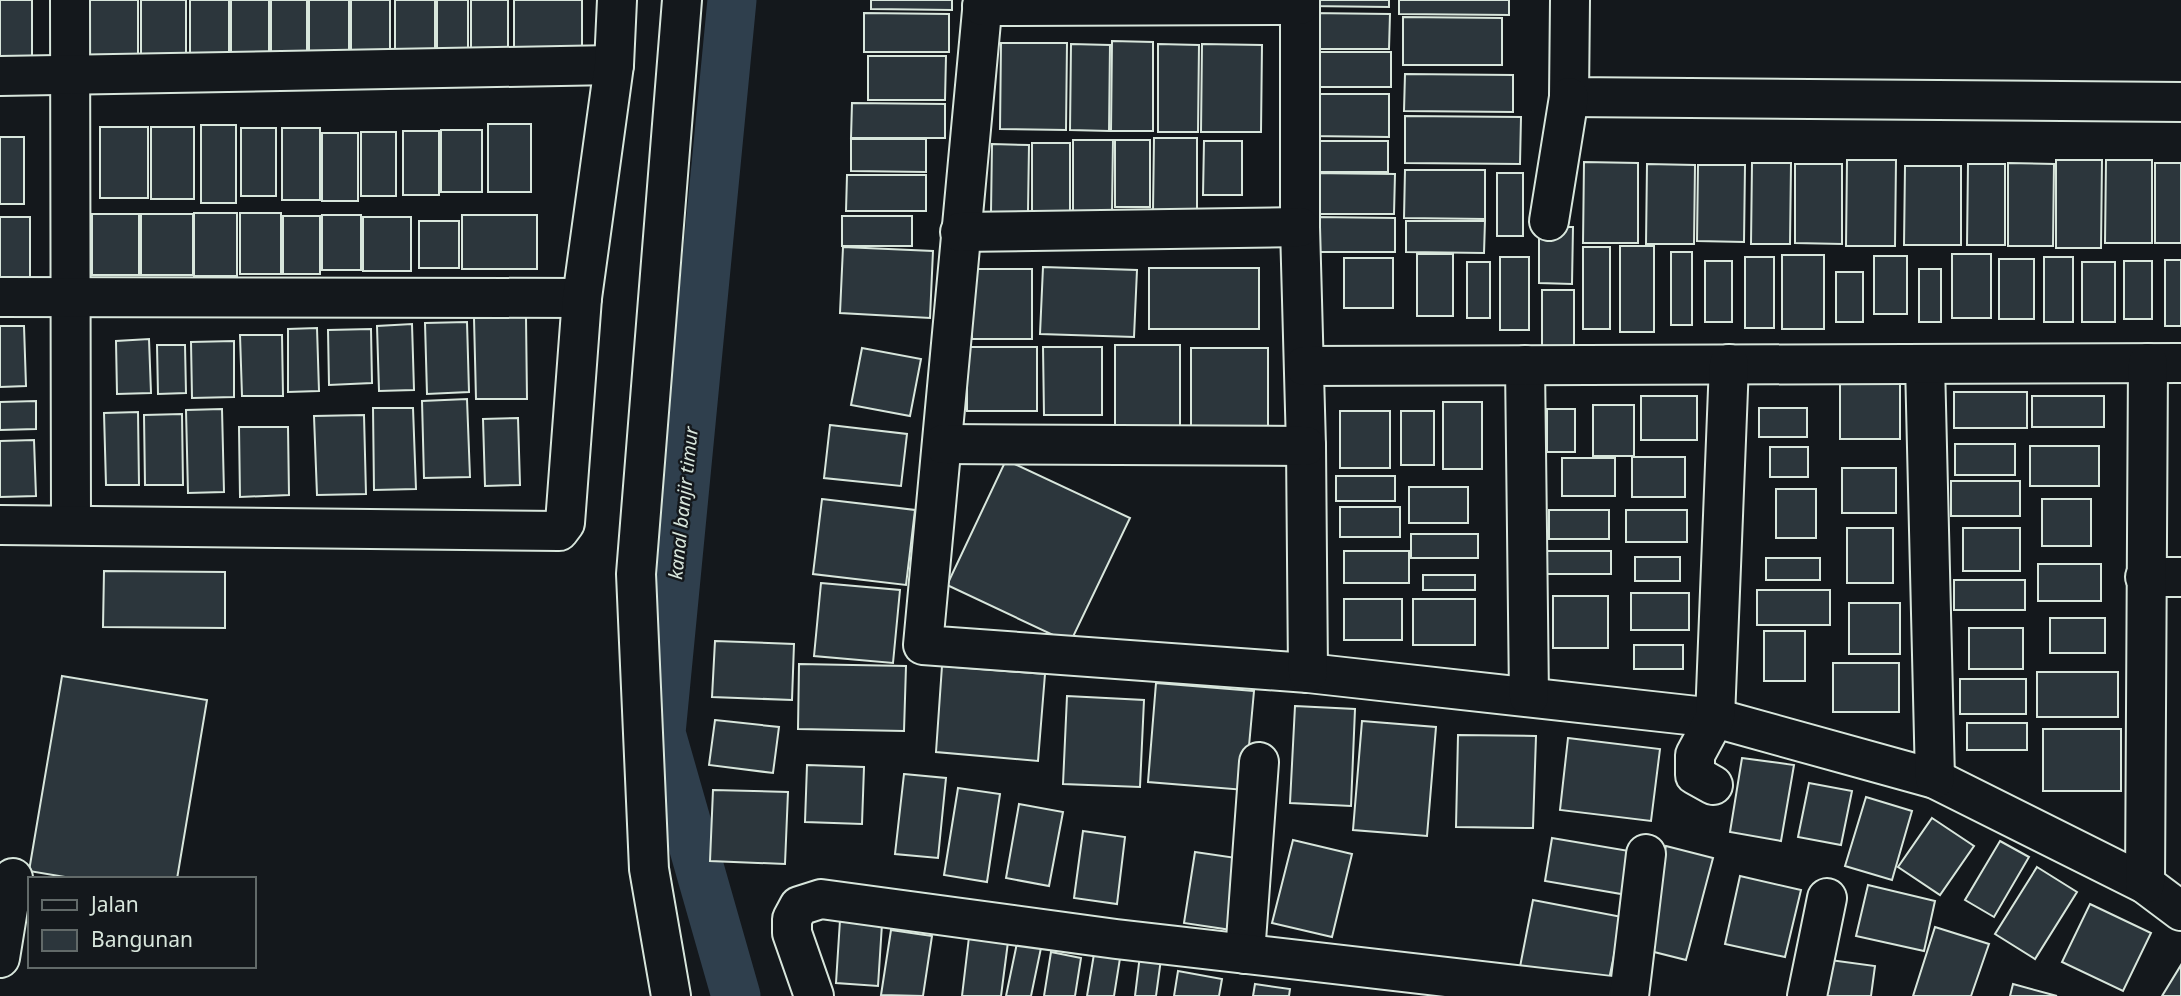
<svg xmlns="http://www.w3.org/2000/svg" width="2181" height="996" viewBox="0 0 2181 996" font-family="'Noto Sans',sans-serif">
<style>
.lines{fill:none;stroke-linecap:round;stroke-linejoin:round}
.canal{stroke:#2f3f4d;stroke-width:49}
.building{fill:#2c363c;stroke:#d8e6dc;stroke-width:2}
.street-casing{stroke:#d8e6dc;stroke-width:42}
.street{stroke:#14181c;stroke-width:38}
.labels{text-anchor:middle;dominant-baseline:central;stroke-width:5;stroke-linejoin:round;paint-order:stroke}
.water-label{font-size:19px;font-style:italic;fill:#d8e6dc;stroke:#14181c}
</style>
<rect width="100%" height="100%" fill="#14181c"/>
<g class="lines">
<polyline class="canal" points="732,0 661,733 736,996"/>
</g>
<g class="building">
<rect x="0" y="0" width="32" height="62"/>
<rect x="76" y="0" width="62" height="70"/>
<rect x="141" y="0" width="45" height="65"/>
<rect x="190" y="0" width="39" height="65"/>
<rect x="231" y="0" width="38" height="60"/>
<rect x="271" y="0" width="36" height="61"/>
<rect x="309" y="0" width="40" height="61"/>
<rect x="351" y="0" width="39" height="60"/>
<rect x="395" y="0" width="40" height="56"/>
<rect x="437" y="0" width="31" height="58"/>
<rect x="471" y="0" width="37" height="56"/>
<rect x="514" y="0" width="68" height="57"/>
<polygon points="871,0 952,0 952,10 871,9"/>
<polygon points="1308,0 1389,0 1389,7 1308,6"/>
<polygon points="1399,0 1509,0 1509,15 1399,14"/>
<polygon points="864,13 949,14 949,52 864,52"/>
<polygon points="1310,13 1390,14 1389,49 1310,49"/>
<polygon points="1403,17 1502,18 1502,65 1403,65"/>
<polygon points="1112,41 1153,42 1153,131 1111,131"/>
<polygon points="1001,43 1067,43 1066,130 1000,129"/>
<polygon points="1071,44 1110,45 1109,131 1070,130"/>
<polygon points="1158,44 1199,45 1198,132 1158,132"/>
<polygon points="1202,44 1262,45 1261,132 1201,132"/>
<rect x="1309" y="52" width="82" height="35"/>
<polygon points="868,56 946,56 945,100 868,100"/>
<polygon points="1405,74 1513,75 1513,112 1404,111"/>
<polygon points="1310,94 1389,94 1389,137 1310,136"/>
<polygon points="852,103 945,104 945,138 851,138"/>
<polygon points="1405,116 1521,117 1520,164 1405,163"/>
<rect x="488" y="124" width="43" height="68"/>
<rect x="201" y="125" width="35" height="78"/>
<rect x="100" y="127" width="48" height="71"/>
<rect x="151" y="127" width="43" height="72"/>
<rect x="241" y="128" width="35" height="68"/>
<rect x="282" y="128" width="38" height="72"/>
<rect x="441" y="130" width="41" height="62"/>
<rect x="403" y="131" width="36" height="64"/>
<rect x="361" y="132" width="35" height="64"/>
<rect x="322" y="133" width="36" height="68"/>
<rect x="0" y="137" width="24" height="67"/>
<polygon points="1154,138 1197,138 1197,211 1153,210"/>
<polygon points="851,139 926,139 926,172 851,171"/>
<polygon points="1073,140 1113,140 1112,211 1073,211"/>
<rect x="1115" y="140" width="35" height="67"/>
<polygon points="1204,141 1242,141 1242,195 1203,195"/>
<rect x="1310" y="141" width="78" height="31"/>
<rect x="1032" y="143" width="38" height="68"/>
<polygon points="992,144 1029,145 1028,212 991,212"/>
<polygon points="1847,160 1896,160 1895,246 1846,246"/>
<polygon points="2056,160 2102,160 2101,248 2056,248"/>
<polygon points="2106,160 2152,160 2152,243 2105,243"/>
<polygon points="1584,162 1638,163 1638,243 1583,243"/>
<polygon points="1752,163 1791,163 1790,244 1751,244"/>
<polygon points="2008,163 2054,164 2053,246 2008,246"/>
<rect x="2155" y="163" width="26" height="80"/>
<polygon points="1647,164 1695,165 1694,244 1646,244"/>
<polygon points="1795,164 1842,164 1842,244 1795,243"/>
<polygon points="1968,164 2005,164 2005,245 1967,245"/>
<polygon points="1698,165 1745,165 1744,242 1697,241"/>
<polygon points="1905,166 1961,166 1961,245 1904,245"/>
<polygon points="1405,170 1485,170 1485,219 1404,218"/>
<polygon points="1309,173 1395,174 1394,214 1308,214"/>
<rect x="1497" y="173" width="26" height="63"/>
<polygon points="847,175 926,175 926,211 846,211"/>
<rect x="194" y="213" width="43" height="63"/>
<rect x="240" y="213" width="41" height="61"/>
<rect x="92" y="214" width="47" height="61"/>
<rect x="141" y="214" width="52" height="61"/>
<rect x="322" y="215" width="39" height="55"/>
<rect x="462" y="215" width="75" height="54"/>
<rect x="283" y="216" width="37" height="58"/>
<rect x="842" y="216" width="70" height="30"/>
<rect x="0" y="217" width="30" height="68"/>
<rect x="363" y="217" width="48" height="54"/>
<polygon points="1317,217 1395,218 1395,252 1316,252"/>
<rect x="419" y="221" width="40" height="47"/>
<polygon points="1406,221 1485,221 1484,253 1406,252"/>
<polygon points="1539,227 1573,227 1572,284 1539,283"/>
<rect x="1620" y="246" width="34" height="86"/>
<polygon points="843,247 933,251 930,318 840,313"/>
<rect x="1583" y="247" width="27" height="82"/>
<rect x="1671" y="252" width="21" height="73"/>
<rect x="1417" y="254" width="36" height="62"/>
<rect x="1952" y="254" width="39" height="64"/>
<rect x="1782" y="255" width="42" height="74"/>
<rect x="1874" y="256" width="33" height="58"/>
<rect x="1500" y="257" width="29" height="73"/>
<rect x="1745" y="257" width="29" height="71"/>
<rect x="2044" y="257" width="29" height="65"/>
<rect x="1344" y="258" width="49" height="50"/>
<rect x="1999" y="259" width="35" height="60"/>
<rect x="2165" y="260" width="16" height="66"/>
<rect x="1705" y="261" width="27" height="61"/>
<rect x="2124" y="261" width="28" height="58"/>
<rect x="1467" y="262" width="23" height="56"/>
<rect x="2082" y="262" width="33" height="60"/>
<polygon points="1043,267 1137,270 1134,337 1040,334"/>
<rect x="1149" y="268" width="110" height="61"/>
<rect x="972" y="269" width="60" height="70"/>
<rect x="1919" y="269" width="22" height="53"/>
<rect x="1836" y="272" width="27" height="50"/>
<rect x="1542" y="290" width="32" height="69"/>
<polygon points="526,317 527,399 476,399 474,318"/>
<polygon points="467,322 469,392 427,394 425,323"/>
<polygon points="412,324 414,390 379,391 377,326"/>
<polygon points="0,326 24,326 26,386 0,387"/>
<polygon points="317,328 319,391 288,392 288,329"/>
<polygon points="371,329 372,383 329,385 328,330"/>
<polygon points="240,335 282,335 283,396 242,396"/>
<polygon points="149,339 151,393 117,394 116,341"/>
<polygon points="234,341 234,397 192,398 191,342"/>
<polygon points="157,345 185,345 186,393 158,394"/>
<rect x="1115" y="345" width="65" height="95"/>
<rect x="967" y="347" width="70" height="64"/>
<polygon points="1043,347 1102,347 1102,415 1044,415"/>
<polygon points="862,348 921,359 910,416 851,405"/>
<rect x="1191" y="348" width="77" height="79"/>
<rect x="1840" y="382" width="60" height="57"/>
<rect x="1954" y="392" width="73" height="36"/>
<rect x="1641" y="396" width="56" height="44"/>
<rect x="2032" y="396" width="72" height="31"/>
<polygon points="467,399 470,477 424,478 422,401"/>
<polygon points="36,401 36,429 0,430 0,402"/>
<rect x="1443" y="402" width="39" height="67"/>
<rect x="1593" y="405" width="41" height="51"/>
<polygon points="373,408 413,408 416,489 374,490"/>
<rect x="1759" y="408" width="48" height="29"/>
<polygon points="222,409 224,492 188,493 186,410"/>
<rect x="1547" y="409" width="28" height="43"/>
<rect x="1340" y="411" width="50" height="57"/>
<rect x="1401" y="411" width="33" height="54"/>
<polygon points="138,412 139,485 106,485 104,413"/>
<polygon points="182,414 183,485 145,485 144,415"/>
<polygon points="364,415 366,494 317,495 314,416"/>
<polygon points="518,418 520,485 485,486 483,419"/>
<polygon points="830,425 907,434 901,486 824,478"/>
<polygon points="239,427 288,427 289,495 240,497"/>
<polygon points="34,440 36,496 0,497 0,441"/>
<rect x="1955" y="444" width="60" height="31"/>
<rect x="2030" y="446" width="69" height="40"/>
<rect x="1770" y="447" width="38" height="30"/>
<rect x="1632" y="457" width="53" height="40"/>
<rect x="1562" y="458" width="53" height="38"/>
<polygon points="1006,460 1130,518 1070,643 947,585"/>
<rect x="1842" y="468" width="54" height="45"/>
<rect x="1336" y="476" width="59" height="25"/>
<rect x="1951" y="481" width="69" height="35"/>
<rect x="1409" y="487" width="59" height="36"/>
<rect x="1776" y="489" width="40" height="49"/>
<polygon points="822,499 915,510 906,585 813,574"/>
<rect x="2042" y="499" width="49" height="47"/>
<rect x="1340" y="507" width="60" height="30"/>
<rect x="1549" y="510" width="60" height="29"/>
<rect x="1626" y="510" width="61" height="32"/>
<rect x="1847" y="528" width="46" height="55"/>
<rect x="1963" y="528" width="57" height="43"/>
<rect x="1411" y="534" width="67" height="24"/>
<rect x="1344" y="551" width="65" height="32"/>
<rect x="1547" y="551" width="64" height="23"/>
<rect x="1635" y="557" width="45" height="24"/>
<rect x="1766" y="558" width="54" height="22"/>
<rect x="2038" y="564" width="63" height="37"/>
<polygon points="104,571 225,572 225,628 103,627"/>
<rect x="1423" y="575" width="52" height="15"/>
<rect x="1954" y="580" width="71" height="30"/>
<polygon points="821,583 900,590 893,663 814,656"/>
<rect x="1757" y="590" width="73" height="35"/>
<rect x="1631" y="593" width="58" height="37"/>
<rect x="1553" y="596" width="55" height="52"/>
<rect x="1344" y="599" width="58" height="41"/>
<rect x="1413" y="599" width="62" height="46"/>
<rect x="1849" y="603" width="51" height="51"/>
<rect x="2050" y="618" width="55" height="35"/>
<rect x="1969" y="628" width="54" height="41"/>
<rect x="1764" y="631" width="41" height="50"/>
<polygon points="715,641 794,644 792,700 712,697"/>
<rect x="1634" y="645" width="49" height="24"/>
<rect x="1833" y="663" width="66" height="49"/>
<polygon points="799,664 906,666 904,731 798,729"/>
<polygon points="942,666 1045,674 1038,761 936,752"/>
<rect x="2037" y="672" width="81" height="45"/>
<polygon points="62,676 207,700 177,879 77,879 29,871"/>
<rect x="1960" y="679" width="66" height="35"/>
<polygon points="1156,683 1254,691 1245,790 1148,782"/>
<polygon points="1067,696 1144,700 1140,787 1063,784"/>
<polygon points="1295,706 1355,709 1351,806 1290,803"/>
<polygon points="715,720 779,727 773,773 709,765"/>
<polygon points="1362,721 1436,727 1427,836 1353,830"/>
<rect x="1967" y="723" width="60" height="27"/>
<rect x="2043" y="729" width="78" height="62"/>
<polygon points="1458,735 1536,736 1533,828 1456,827"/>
<polygon points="1568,738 1660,749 1651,821 1560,810"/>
<polygon points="1742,758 1794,765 1781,841 1730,832"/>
<polygon points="807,765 864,767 862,824 805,822"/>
<polygon points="904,774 946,778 938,858 895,854"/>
<polygon points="1809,783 1852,791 1841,845 1798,837"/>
<polygon points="958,788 1000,794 987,882 944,875"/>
<polygon points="713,790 788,792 785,864 710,861"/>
<polygon points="1866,797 1912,811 1892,880 1845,866"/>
<polygon points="1019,804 1063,812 1049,886 1006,878"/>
<polygon points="1932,818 1974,846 1940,895 1898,867"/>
<polygon points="1083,831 1125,837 1117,904 1074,898"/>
<polygon points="1552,838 1635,852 1627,895 1545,881"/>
<polygon points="1293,840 1352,854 1332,937 1272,923"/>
<polygon points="2000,841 2029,857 1994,917 1965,900"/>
<polygon points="1666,846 1713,858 1686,960 1638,948"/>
<polygon points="1195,852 1250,860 1238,931 1184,923"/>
<polygon points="2037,867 2077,892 2035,959 1995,934"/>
<polygon points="1740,876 1801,890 1785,957 1725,944"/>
<polygon points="1868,885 1935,901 1924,951 1856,936"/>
<polygon points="1533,900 1622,917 1607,989 1519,972"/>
<polygon points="2090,904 2151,933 2123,991 2062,962"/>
<polygon points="840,920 882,924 878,986 836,983"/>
<polygon points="1935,927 1989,944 1971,996 1913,996"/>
<polygon points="891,930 932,936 923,996 881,995"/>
<polygon points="969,937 1008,942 1001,996 962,996"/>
<polygon points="1017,943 1041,948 1031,996 1006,996"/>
<polygon points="1095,948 1121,952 1114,996 1087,996"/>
<polygon points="1051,952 1081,958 1075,996 1044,996"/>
<polygon points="1140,955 1161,959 1156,996 1135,996"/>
<polygon points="1830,960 1875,966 1871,996 1826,996"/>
<polygon points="2181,965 2181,996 2162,996"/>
<polygon points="1178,971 1222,979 1219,996 1174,996"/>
<polygon points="1255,984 1290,989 1289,996 1253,996"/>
<polygon points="2013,984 2057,996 2010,996"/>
</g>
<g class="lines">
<g class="street-casing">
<g id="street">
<polyline points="70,0 71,525"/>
<polyline points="983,0 923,645 1308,673 1715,718 1935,779 2145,884 2181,911"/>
<polyline points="1300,0 1300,227 1306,446 1308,673"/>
<polyline points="1570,0 1569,97 2181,102"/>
<polyline points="982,6 1300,5"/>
<polyline points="0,76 614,65"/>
<polyline points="1549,221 1569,97"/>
<polyline points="960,232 1300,227"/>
<polyline points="0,297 582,298"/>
<polyline points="1925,364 1935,779"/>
<polyline points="1525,365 1529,697"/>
<polyline points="1304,366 2181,363"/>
<polyline points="943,444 1306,446"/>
<polyline points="0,525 559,531 565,523 582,298 614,65 617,0"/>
<polyline points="2145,577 2181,577"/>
<polyline points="1713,785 1695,775 1695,755 1715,718 1729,364"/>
<polyline points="2145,884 2148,363"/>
<polyline points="1245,954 1259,762"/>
<polyline points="0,958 13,878"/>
<polyline points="671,996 649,869 636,574 682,0"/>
<polyline points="814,996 792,933 792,919 799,906 821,899 1116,939 1611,996"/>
<polyline points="1629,996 1646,854"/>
<polyline points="1807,996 1827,898"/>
</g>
</g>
<use href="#street" class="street"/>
</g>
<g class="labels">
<g class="water-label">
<text transform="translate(683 503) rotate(-84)">kanal banjir timur</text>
</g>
</g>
<rect x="28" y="877" width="228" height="91" fill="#14181c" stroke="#626a69" stroke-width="2"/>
<rect x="42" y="900" width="35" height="10" fill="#14181c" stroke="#626a69" stroke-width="2"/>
<text x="91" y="912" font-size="21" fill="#d8e6dc">Jalan</text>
<rect x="42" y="930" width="35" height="21" fill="#2c363c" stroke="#626a69" stroke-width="2"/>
<text x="91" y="947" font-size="21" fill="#d8e6dc">Bangunan</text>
</svg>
